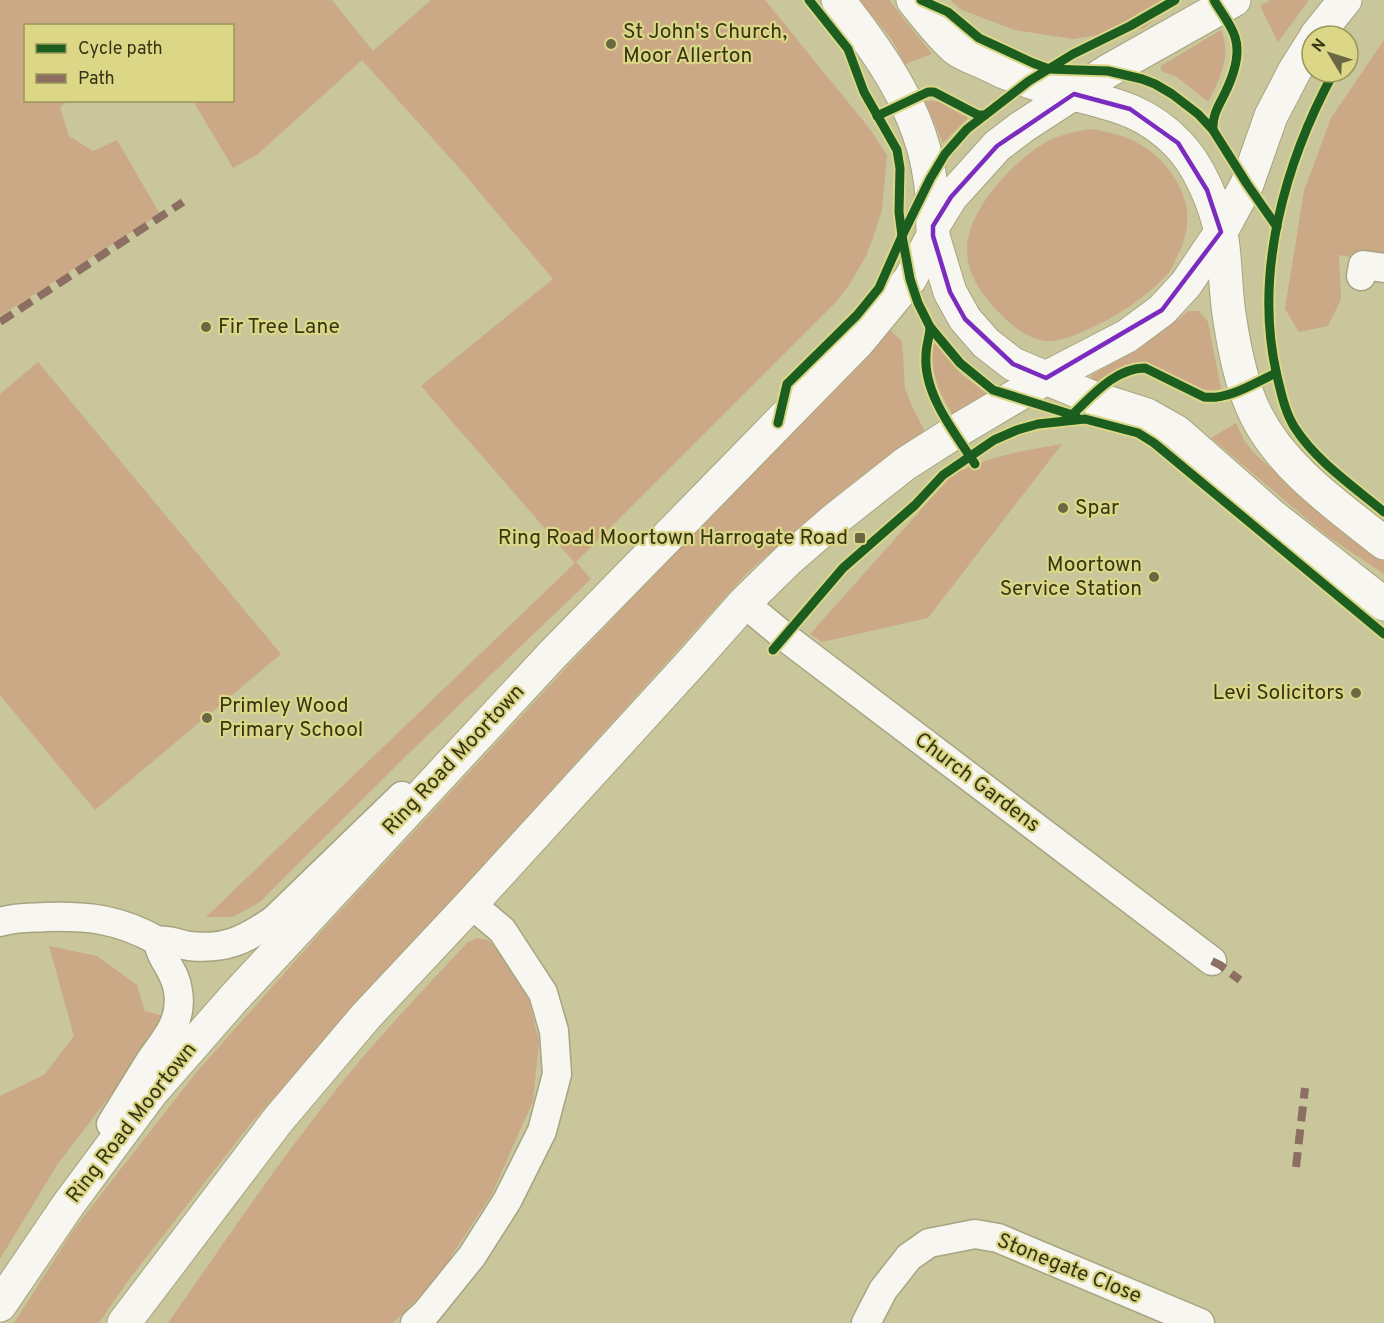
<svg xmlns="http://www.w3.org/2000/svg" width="1384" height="1323" viewBox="0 0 1384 1323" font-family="Overpass,sans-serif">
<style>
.green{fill:#cca986}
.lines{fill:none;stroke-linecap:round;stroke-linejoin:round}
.street-casing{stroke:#a6a481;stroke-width:31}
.highway-casing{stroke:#a6a481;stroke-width:35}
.street{stroke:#f7f6f0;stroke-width:28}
.highway{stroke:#f7f6f0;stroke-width:33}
.quiet{stroke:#8d6e63;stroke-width:8;stroke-dasharray:15 8;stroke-linecap:butt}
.cycleway-casing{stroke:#dbd787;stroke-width:13}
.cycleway{stroke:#1b5e20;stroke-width:9}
.marked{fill:none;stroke:#7b2cbf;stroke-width:4.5;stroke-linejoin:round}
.poi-dot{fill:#6a6843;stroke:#dbd787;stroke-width:2}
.labels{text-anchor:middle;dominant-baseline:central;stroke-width:4.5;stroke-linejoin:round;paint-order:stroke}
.poi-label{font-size:21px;fill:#373514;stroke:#dbd787;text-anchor:start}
.street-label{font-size:21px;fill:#373514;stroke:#dbd787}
</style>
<rect width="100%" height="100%" fill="#c8c69a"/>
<g class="green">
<polygon points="0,0 332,0 373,51 431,0 765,0 869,128 887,155 882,210 874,235 866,256 849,285 836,302 576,562 591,579 407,755 260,902 233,917 206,917 575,563 421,386 553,279 460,169 362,60 258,154 233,168 193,101 232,100 232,26 26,26 26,100 68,101 60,107 69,136 93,151 117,140 160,214 0,316"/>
<polygon points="860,0 889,0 932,54 905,64 892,40"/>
<polygon points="950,0 1179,0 1144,28 1073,39 1015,30 962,10"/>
<polygon points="1270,0 1309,0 1278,42 1260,6"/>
<path d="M 1221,30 C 1232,55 1220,79 1208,102 L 1177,77 L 1161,71 L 1161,66 Z"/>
<polygon points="1384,40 1384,263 1339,255 1341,299 1328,326 1299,332 1285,309 1304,191 1331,118"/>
<polygon points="925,101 938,101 968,118 943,143"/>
<path d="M 1092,129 C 1123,134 1150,144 1169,170 C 1190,197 1193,225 1178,255 C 1175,260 1173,267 1170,271 C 1152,293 1118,316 1093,327 C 1079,333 1060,343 1045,341 C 1032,339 1018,331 1009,322 C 989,304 967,279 967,250 C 967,209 1014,160 1048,141 C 1062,134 1077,131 1092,129 Z"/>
<path d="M 1189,311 L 1199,311 L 1208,322 L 1221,389 C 1200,396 1164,372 1145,363 C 1127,361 1112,372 1097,382 L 1092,379 L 1091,376 L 1093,374 L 1138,349 Z"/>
<polygon points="890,330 902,341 905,389 911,404 925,432 885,458 842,491 747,573 252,1122 130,1278 99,1323 14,1323 74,1229 195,1074 319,934 579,654 806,415 855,371"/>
<path d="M 936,344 L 960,373 L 987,394 L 953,415 C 938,391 931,374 932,345 Z"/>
<polygon points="38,362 281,654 95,810 0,695 0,394"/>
<polygon points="1236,423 1244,440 1254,453 1273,470 1352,537 1384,556 1384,574 1327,536 1211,438"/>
<path d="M 1062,444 L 928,618 L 822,642 L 810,634 L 953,474 C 991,456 1021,451 1062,444 Z"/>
<path d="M 476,938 L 488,940 L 506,956 L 524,981 L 539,1041 L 533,1101 L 492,1194 L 435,1281 L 393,1323 L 168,1323 C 224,1243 278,1162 339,1086 C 379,1036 424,989 467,943 Z"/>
<polygon points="49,946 97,956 137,985 145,1011 164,1016 144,1051 57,1165 0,1259 0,1096 44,1075 74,1036"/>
</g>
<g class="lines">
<g class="street-casing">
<g id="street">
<polyline points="1361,276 1363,265 1384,268"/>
<polyline points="744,603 785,637 1212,961"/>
<path d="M 0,922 C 15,917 30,918 46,917 C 89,916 119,919 158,941 C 170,939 177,944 189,946 C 225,950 246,940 275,919 L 402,796"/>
<path d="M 111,1124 C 124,1103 137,1082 150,1061 C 166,1038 183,1021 178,991 C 176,971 160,959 158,941"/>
<polyline points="415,1323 426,1313 472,1256 507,1201 542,1131 557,1074 554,1031 543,993 502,930 471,904"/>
<polyline points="866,1323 883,1290 909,1257 929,1243 975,1234 998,1238 1200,1323"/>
</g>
</g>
<g class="highway-casing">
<g id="highway">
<path d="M 838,0 C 880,53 921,111 930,179 C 933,195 932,210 933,226"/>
<path d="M 913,0 C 926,16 939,34 955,48 C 962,54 974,58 983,62 C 1006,74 1031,83 1055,89 C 1103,103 1141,105 1178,144 C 1199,165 1215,204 1221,233 C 1226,260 1225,288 1229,314 C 1234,348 1241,385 1256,415 C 1283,469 1338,506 1384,543"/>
<polyline points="1234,0 1108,71 1022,127 997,146 951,197 933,226 933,236 950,292 965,319 986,343 1013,364 1091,397 1147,415 1177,432 1271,515 1384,604"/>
<polyline points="1316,36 1345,0"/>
<polyline points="0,1305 68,1205 151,1093 234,998 553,654 858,342 910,279 933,236"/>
<polyline points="124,1323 278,1120 366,1016 471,904 691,663 744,603 789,559 834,520 905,464 955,432 1046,378 1127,336 1162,310 1186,284 1221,232 1247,184 1271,116 1295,70 1312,43"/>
</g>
</g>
<use href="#street" class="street"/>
<use href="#highway" class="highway"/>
<g class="quiet">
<polyline points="0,322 183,202"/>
<polyline points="1212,961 1220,965 1240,980"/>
<polyline points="1296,1167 1305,1088"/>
</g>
<g class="cycleway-casing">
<g id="cycleway">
<polyline points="809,0 848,49 864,92 897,150 900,168 899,212 902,236 910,279 918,303 930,327 960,363 993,390 1076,416"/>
<polyline points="921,0 948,12 979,38 1033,63 1049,69 1108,71 1142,79 1155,84 1172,94 1198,114 1213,130 1247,184 1277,227"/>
<path d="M 1334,72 C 1285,162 1253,274 1277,376 C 1281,392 1285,413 1295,428 C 1317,462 1353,486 1384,512"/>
<polyline points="877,116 928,92 934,92 978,115 985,115"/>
<path d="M 1213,130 C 1212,116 1218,107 1224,95 C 1232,79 1241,55 1235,37 C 1231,24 1220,11 1214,0"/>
<path d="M 930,327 C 930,336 926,345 926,355 C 923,394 955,433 975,464"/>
<path d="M 1066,418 L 1072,415 C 1092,396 1115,368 1145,368 L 1204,397 C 1229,400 1254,383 1276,373"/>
<polyline points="778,423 787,384 857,315 879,288 902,236 930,179 945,154 967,129 1029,81 1073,54 1130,26 1175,0"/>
<polyline points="773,650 843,568 915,505 943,475 994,440 1017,430 1038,424 1085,419 1138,433 1154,443 1384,634"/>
</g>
</g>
<use href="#cycleway" class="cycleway"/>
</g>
<path class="marked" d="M 1074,94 L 1130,109 L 1178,143 L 1207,190 L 1221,232 L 1162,310 L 1046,378 L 1013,364 L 965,319 L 950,292 L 933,236 L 933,226 L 951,197 L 997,146 Z"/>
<g class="poi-dot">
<circle cx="611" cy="44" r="6"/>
<circle cx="206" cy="327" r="6"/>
<circle cx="1063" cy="508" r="6"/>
<rect x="854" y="532" width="12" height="12" rx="3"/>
<circle cx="1154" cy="577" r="6"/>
<circle cx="1356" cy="693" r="6"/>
<circle cx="207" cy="718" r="6"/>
</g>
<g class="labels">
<g class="poi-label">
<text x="623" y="32">St John's Church,<tspan x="623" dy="24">Moor Allerton</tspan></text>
<text x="218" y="327">Fir Tree Lane</text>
<text x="1075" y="508">Spar</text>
<text x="848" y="538" text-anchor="end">Ring Road Moortown Harrogate Road</text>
<text x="1142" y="565" text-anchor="end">Moortown<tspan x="1142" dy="24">Service Station</tspan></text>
<text x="1344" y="693" text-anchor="end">Levi Solicitors</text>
<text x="219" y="706">Primley Wood<tspan x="219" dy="24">Primary School</tspan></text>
</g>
<g class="street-label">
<text transform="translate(454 760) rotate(-47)">Ring Road Moortown</text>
<text transform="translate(977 783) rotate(37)">Church Gardens</text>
<text transform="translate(132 1123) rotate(-52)">Ring Road Moortown</text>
<text transform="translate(1069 1269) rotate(22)">Stonegate Close</text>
</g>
</g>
<rect x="24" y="24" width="210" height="78" fill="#dbd787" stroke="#999659" stroke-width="1.5"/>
<rect x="36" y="44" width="30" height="9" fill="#1b5e20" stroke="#999659" stroke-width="1.5"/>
<text x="78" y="54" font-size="18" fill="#373514">Cycle path</text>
<rect x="36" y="74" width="30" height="9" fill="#8d6e63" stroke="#999659" stroke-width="1.5"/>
<text x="78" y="84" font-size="18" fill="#373514">Path</text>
<g transform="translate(1330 54) rotate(308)"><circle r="28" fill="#dbd787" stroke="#999659" stroke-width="1.5"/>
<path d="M0-4.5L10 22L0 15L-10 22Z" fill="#6a6843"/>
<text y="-9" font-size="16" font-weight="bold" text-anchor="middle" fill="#373514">N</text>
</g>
</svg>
